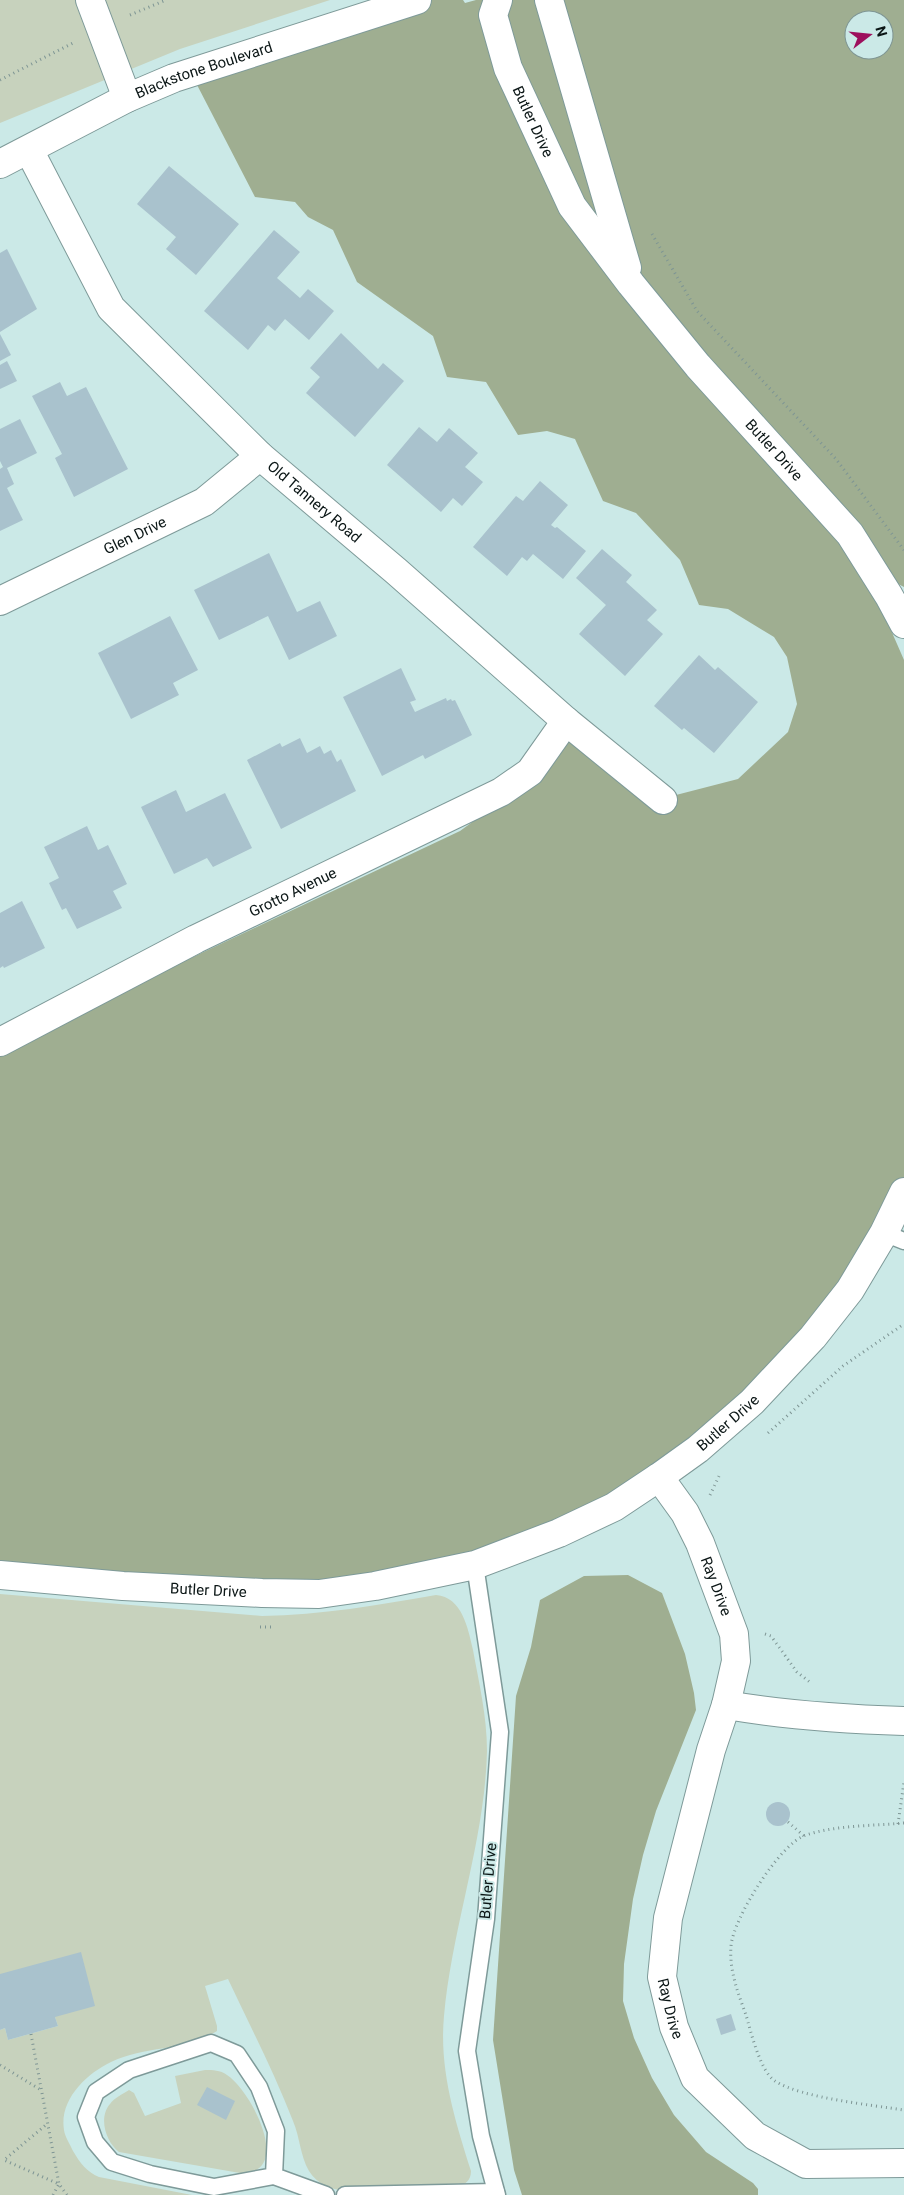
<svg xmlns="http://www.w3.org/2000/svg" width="904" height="2195" viewBox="0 0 904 2195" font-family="Roboto,sans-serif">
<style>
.green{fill:#c7d2bd}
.forest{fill:#9fae91;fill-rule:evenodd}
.building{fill:#a9c2cd}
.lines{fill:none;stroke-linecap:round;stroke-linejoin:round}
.service-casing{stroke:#7e9a99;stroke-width:19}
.minor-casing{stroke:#7e9a99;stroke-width:30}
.tertiary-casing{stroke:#7e9a99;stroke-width:30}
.secondary-casing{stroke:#7e9a99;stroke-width:30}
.path{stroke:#7e9594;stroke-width:3;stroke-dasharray:1 4;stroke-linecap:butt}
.service{stroke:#fff;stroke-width:16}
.minor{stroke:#fff;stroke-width:28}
.tertiary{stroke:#fff;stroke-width:28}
.secondary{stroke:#fff;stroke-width:28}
.labels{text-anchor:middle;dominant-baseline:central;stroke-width:4;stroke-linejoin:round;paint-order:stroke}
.street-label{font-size:15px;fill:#0b1616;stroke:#cbe9e7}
</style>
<rect width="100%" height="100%" fill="#cbe9e7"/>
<g class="green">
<polygon points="0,0 330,0 180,49 0,123"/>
<path d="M 0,1594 L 262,1616 C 321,1615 379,1605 436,1595 C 462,1597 468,1628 473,1650 C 479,1683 487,1716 487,1751 C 485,1840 452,1927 444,2016 C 439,2070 455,2120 471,2171 C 471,2181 465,2184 457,2188 L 344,2191 C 330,2189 317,2184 309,2171 C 300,2156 300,2137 293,2121 C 274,2072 250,2026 228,1979 L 205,1986 L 217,2026 L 217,2031 C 186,2051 144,2046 111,2062 C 86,2074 59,2100 64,2130 C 65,2137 70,2144 73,2151 C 80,2163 87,2172 99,2177 L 192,2195 L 0,2195 L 0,2030 L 5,2028 L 8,2040 L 58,2026 L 55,2017 L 0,1974 Z"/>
<path d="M 205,2070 C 213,2070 220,2070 227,2075 C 251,2090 295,2175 240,2173 L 119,2152 C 106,2142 98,2118 110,2104 C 114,2098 123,2094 129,2090 L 134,2093 L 145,2116 L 181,2103 L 175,2076 Z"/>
</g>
<g class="forest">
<path d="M 426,0 L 463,0 L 465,3 L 476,0 L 904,0 L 904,587 L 863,566 L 904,660 L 904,1182 L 883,1236 L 688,1465 L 418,1581 L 0,1582 L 0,1048 L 460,831 L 518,789 L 562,735 L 645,803 L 738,779 L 788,732 L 797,704 L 787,657 L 774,637 L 728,609 L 699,605 L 680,560 L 636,513 L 603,501 L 575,439 L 547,431 L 518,435 L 486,382 L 447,377 L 433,336 L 357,282 L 333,230 L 308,217 L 295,202 L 255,197 L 195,81 ZM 854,20 L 884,20 L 884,50 L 854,50 Z"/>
<polygon points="628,1575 662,1593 685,1654 694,1693 696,1710 656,1811 643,1855 633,1899 624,1964 623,2001 634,2038 652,2078 674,2115 706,2152 753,2183 758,2189 758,2195 522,2195 514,2170 493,2040 516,1696 531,1647 540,1600 584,1576"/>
</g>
<g class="building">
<polygon points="169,166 239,224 196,275 166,249 176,237 137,204"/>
<polygon points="274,230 300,252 277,278 300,298 308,289 334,311 309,340 285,319 275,331 268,325 248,350 204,311"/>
<polygon points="7,249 37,309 0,332 0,253"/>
<polygon points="341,333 378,369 383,363 404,381 355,437 306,393 320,377 310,368"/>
<polygon points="0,334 11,355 0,361"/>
<polygon points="7,361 17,381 0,389 0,365"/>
<polygon points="60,382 67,396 86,387 128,469 74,497 55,458 62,454 32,396"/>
<polygon points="20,419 37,453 7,468 14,484 7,488 23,520 0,531 0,469 3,467 0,461 0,429"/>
<polygon points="419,427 437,442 449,428 478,453 465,467 483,482 462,506 453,498 441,512 387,465"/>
<polygon points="540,481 568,505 551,525 555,528 557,527 586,551 563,579 533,554 527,561 522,557 507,576 473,547 516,496 523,501"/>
<polygon points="602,549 632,575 626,582 657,610 647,620 663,634 625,676 579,634 606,605 576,578"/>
<polygon points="269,553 297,612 320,601 337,636 289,660 268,616 219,640 194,590"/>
<polygon points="170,616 198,670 173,683 179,695 131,719 98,653"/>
<polygon points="699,655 715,670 718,667 758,702 714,753 684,728 682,730 654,706"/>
<polygon points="401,668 416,700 410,702 415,712 446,698 447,701 451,699 452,701 455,700 472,735 425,759 423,755 382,776 343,697"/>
<polygon points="300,738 307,753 320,746 324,754 331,750 337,762 341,759 356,791 281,829 247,760 280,743 282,747"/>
<polygon points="176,790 186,812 225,793 252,848 213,867 207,858 174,874 141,807"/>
<polygon points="87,826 98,850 108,845 127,884 113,891 122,908 77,929 66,908 62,910 49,883 59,878 44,847"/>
<polygon points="22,901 45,948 4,968 3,966 0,968 0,913"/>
<circle cx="778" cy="1814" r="12"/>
<polygon points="81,1952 95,2006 55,2017 58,2026 8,2040 5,2028 0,2030 0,1974"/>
<polygon points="731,2014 736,2030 721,2035 716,2019"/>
<polygon points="207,2087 235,2101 226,2120 197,2105"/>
</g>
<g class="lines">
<g class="service-casing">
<g id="service">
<polyline points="884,1233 904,1241"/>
<polyline points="475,1565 500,1732 486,1919 467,2051 481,2136 497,2195"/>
<polyline points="274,2176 276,2131 259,2087 237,2054 211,2043 129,2070 96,2092 86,2117 95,2142 112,2162 150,2174 214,2187 274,2176 326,2195"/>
<polyline points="345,2195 496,2192"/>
</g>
</g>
<g class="minor-casing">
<g id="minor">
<path id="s1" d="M 498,0 L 493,15 L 508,68 L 572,206 L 631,284 L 698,366 L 850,534 L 889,596 L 904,624"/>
<polyline points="549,0 627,268"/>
<path id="s2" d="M 29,150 L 111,308 L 260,456 L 396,571 L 566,721 L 663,800"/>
<path id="s3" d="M 0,601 L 204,502 L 260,456"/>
<path id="s4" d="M 0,1042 L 196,939 L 501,792 L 530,772 L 566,721"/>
<path id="s5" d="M 659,1477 L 685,1513 L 700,1543 L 734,1634 L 736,1661 L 726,1705 L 711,1750 L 668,1918 L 662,1977 L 674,2027 L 695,2078 L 755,2136 L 806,2164 L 904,2163"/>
<path id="s6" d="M 0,1575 L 123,1586 L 262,1593 L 319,1594 L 375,1586 L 475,1565 L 559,1533 L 614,1507 L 659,1477 L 698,1449 L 752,1402 L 813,1337 L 850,1290 L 884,1233 L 904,1192"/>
<path d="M 726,1705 C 786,1715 843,1719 904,1721"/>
</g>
</g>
<g class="tertiary-casing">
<polyline id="tertiary" points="90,0 127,98"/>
</g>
<g class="secondary-casing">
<g id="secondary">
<path id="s7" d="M 0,164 L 127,98 L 174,78 L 417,0"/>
</g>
</g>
<g class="path">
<polyline points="130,15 166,0"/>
<polyline points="0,80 73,43"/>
<polyline points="652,234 697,311 836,459 904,550"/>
<polyline points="768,1433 843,1366 904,1324"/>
<polyline points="710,1495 720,1474"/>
<polyline points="260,1627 274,1627"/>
<polyline points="765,1634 771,1636 797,1672 811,1683"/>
<polyline points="788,1822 804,1836"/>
<path d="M 904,1823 C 872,1826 837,1825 806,1835 C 780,1843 733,1919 731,1946 C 729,1970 738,1993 746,2015 C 751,2032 760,2071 775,2081 C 801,2098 872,2105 904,2110"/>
<polyline points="898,1824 904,1782"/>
<polyline points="31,2034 59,2184 4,2160 47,2124"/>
<polyline points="0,2065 41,2090"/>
<polyline points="53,2195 59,2184 67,2195"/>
</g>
<use href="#service" class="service"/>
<use href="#minor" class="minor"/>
<use href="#tertiary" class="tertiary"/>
<use href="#secondary" class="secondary"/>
</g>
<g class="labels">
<g class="street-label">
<text stroke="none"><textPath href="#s7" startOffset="225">Blackstone Boulevard</textPath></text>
<text stroke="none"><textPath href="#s1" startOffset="130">Butler Drive</textPath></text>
<text stroke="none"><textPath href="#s1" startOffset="540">Butler Drive</textPath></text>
<text stroke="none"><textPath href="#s2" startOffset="459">Old Tannery Road</textPath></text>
<text stroke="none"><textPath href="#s3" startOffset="150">Glen Drive</textPath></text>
<text stroke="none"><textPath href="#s4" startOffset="329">Grotto Avenue</textPath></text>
<text stroke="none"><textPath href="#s6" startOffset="771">Butler Drive</textPath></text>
<text stroke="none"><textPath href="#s5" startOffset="124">Ray Drive</textPath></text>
<text stroke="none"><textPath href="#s6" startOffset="209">Butler Drive</textPath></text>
<text transform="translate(488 1881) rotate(-85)">Butler Drive</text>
<text stroke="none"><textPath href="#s5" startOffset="560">Ray Drive</textPath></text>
</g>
</g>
<g transform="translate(869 35) rotate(74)"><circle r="24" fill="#cbe9e7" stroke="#7e9593"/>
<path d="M0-4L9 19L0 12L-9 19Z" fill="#9d0f5d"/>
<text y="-8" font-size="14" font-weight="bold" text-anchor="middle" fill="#0b1616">N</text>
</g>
</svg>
